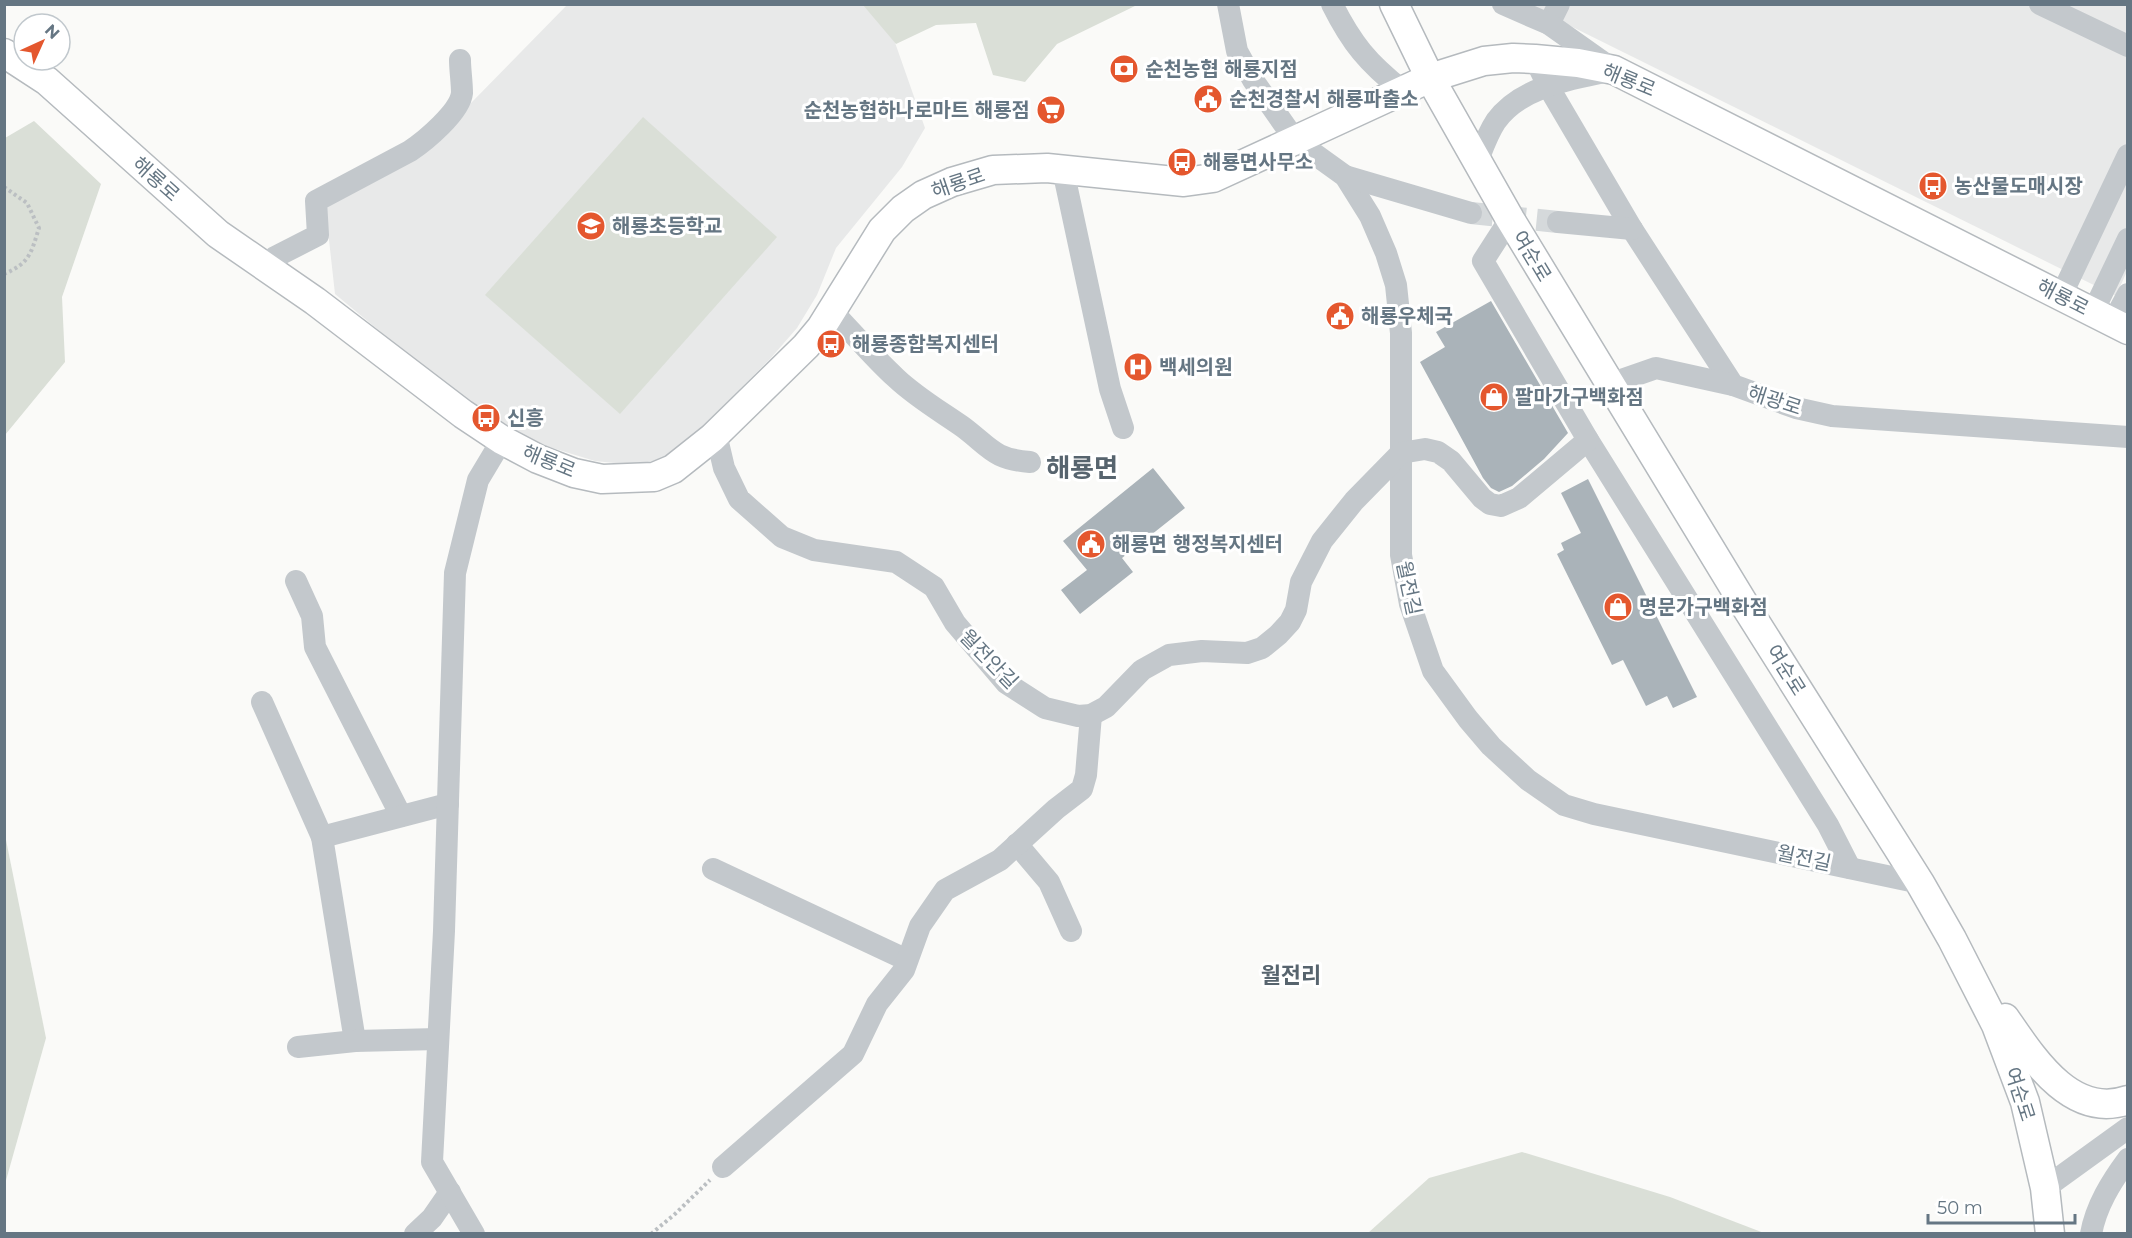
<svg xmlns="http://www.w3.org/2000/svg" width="2132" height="1238" viewBox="0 0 2132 1238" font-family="Montserrat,'Noto Sans KR',sans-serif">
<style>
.built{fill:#e8e9e9}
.green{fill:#dadfd7}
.building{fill:#aab3b9}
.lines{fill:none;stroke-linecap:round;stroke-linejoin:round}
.minor-tunnel{stroke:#d5d9db;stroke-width:22;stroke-dasharray:22 11;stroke-linecap:butt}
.major-casing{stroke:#b5babe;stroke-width:31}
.path{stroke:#bbbfc2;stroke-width:4;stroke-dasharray:3 3;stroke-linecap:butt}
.minor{stroke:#c3c8cc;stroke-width:22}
.major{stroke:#fff;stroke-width:28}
.labels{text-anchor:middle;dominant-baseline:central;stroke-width:6;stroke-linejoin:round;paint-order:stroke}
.poi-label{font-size:20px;font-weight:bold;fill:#657683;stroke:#fff;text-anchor:start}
.street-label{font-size:20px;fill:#657683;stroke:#fff}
.quarter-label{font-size:22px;font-weight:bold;fill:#57646e;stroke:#fff}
.district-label{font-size:26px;font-weight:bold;fill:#57646e;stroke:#fff}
</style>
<rect width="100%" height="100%" fill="#fafaf8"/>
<g class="built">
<polygon points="567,5 866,5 892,34 925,128 902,167 836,248 817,295 797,328 770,359 682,447 672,454 657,460 634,465 595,461 536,443 512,431 452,391 335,294 325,204 421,154"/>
<polygon points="1528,5 2127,5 2127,271 2116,296"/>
</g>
<g class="green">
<polygon points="863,5 1137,5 1057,44 1025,82 993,75 976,23 936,25 896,44"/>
<polygon points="643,117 777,237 620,414 485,295"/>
<polygon points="34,121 101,184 62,297 65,362 5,435 5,138"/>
<polygon points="5,835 46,1038 5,1184 4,1184"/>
<polygon points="1522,1152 1670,1197 1764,1233 1368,1233 1429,1178"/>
</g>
<g class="building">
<polygon points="1491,301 1568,433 1544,459 1512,486 1499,492 1491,488 1483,478 1420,362 1445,347 1436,332"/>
<polygon points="1153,468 1185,508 1122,558 1133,572 1080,614 1061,590 1087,570 1063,541"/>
<polygon points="1588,479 1697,697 1673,708 1667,696 1646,706 1623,660 1612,665 1557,554 1564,550 1561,543 1581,533 1561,493"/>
</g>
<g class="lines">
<polyline class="minor-tunnel" points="1471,213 1558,222"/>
<g class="major-casing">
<g id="major">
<polyline points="1394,4 1430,78 1510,219 1744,604 1920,883 1952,939 1996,1025 2025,1102 2045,1188 2050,1234"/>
<polyline points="4,53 47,81 218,234 315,301 463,414 502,440 538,459 574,473 602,479 654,477 673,469 712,438 806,346 821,328 882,230 903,209 923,195 952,182 993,170 1047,168 1184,182 1213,178 1430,78 1484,61 1513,58 1535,59 1578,63 1614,70 2128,330"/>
<path d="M 2005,1018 C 2032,1057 2071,1120 2128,1100"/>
</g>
</g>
<g class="path">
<path d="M 4,187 L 27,203 L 39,228 C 31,253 30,263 4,274"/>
<polyline points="651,1234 675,1214 710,1180"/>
</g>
<g class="minor">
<polyline points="1228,4 1237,51 1253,80 1295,140 1345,176 1370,216 1386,253 1396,285 1401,333 1401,555 1410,604 1433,671 1468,719 1491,746 1528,780 1564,805 1594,814 1920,883"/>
<path d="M 1332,4 C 1352,44 1368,63 1402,90"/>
<polyline points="2040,4 2128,46"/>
<polyline points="1549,24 1559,4"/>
<polyline points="1535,59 1548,86 1632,229 1733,385 1796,408 1832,416 2128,437"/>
<path d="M 1478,160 C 1483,147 1488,133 1496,121 C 1522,85 1574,79 1614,70 L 1549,24 L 1503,4"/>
<polyline points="1063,170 1110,389 1123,428"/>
<polyline points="1345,176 1471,213"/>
<polyline points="1510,219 1483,261 1588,440 1828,825 1850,868"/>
<polyline points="1558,222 1632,229"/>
<path d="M 263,267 L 275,257 L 318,235 L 316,201 L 410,151 C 425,141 460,112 462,93 C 462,82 460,70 460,60"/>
<polyline points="2061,296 2128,155"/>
<path d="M 832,311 C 853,333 873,357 896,378 C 916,397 940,411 963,427 C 991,448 993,459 1030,462"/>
<polyline points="2093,312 2128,239"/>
<polyline points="2113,322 2128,294"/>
<polyline points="1610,384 1656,368 1733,385"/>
<polyline points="716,434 724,468 739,499 782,537 814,550 896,562 934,587 955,623 1006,683 1045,708 1078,716 1091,715 1106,707 1142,670 1169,655 1202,651 1247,653 1262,648 1278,635 1290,622 1296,610 1301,582 1322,541 1354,501 1401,453 1425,449 1438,452 1451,461 1482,498 1490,504 1501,506 1519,498 1588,440"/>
<polyline points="296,581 312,616 315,647 401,816"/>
<polyline points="262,702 322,837"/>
<polyline points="1017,844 1049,882 1071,931"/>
<polyline points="713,869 907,960"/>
<polyline points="355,1041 322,837 448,804"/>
<polyline points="298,1047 355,1041 438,1039"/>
<polyline points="723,1167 853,1054 877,1004 904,970 920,926 945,890 1000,860 1056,809 1082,789 1086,775 1091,715"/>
<polyline points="2045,1188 2128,1128"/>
<polyline points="415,1234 432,1218 450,1192"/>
<polyline points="474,1234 432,1162 444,931 455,573 478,480 502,440"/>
<path d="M 2091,1234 C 2096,1206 2111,1182 2128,1159"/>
</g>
<use href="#major" class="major"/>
</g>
<defs>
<g id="bank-disc" transform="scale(1.5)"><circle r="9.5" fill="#e4572e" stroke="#fff"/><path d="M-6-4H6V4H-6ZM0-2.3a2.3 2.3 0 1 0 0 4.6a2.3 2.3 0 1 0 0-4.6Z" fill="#fff"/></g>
<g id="civic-disc" transform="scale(1.5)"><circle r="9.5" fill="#e4572e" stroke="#fff"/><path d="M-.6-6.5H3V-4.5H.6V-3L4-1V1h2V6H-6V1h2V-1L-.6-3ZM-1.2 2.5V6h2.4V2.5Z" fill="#fff"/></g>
<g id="supermarket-disc" transform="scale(1.5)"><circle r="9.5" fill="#e4572e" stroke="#fff"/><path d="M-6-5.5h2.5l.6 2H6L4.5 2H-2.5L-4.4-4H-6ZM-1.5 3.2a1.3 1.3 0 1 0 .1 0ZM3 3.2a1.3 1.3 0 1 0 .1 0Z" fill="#fff"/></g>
<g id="bus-disc" transform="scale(1.5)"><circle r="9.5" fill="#e4572e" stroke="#fff"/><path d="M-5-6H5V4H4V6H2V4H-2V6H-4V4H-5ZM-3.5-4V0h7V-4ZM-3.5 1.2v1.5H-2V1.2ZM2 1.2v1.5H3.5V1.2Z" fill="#fff"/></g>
<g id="school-disc" transform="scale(1.5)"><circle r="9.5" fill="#e4572e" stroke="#fff"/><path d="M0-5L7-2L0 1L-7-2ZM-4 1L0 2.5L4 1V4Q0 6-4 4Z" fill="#fff"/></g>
<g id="hospital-disc" transform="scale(1.5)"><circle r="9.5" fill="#e4572e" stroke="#fff"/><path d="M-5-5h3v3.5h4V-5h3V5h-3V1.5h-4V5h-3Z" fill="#fff"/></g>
<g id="shop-disc" transform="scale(1.5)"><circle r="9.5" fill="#e4572e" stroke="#fff"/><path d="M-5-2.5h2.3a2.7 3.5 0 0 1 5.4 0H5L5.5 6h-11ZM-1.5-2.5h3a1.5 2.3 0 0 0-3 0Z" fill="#fff"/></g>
</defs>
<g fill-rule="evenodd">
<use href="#bank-disc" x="1124" y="69"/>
<use href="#civic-disc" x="1208" y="99"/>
<use href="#supermarket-disc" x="1051" y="110"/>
<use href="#bus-disc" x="1182" y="162"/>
<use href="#bus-disc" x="1933" y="186"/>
<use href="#school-disc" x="591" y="226"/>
<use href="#civic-disc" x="1340" y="316"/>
<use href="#bus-disc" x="831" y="344"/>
<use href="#hospital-disc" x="1138" y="367"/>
<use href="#shop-disc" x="1494" y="397"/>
<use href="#bus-disc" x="486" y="418"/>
<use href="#civic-disc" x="1091" y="544"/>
<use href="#shop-disc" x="1618" y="607"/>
</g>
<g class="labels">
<g class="poi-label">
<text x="1145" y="69">순천농협 해룡지점</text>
<text x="1229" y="99">순천경찰서 해룡파출소</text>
<text x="1030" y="110" text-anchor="end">순천농협하나로마트 해룡점</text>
<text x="1203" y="162">해룡면사무소</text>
<text x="1954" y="186">농산물도매시장</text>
<text x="612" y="226">해룡초등학교</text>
<text x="1361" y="316">해룡우체국</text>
<text x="852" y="344">해룡종합복지센터</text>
<text x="1159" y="367">백세의원</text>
<text x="1515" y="397">팔마가구백화점</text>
<text x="507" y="418">신흥</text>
<text x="1112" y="544">해룡면 행정복지센터</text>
<text x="1639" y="607">명문가구백화점</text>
</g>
<g class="street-label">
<text transform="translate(1629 80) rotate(22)">해룡로</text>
<text transform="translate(156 179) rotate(42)">해룡로</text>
<text transform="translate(958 183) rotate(-19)">해룡로</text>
<text transform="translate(1532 256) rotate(59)">여순로</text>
<text transform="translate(2063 297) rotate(27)">해룡로</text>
<text transform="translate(1775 400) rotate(18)">해광로</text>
<text transform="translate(549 461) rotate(22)">해룡로</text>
<text transform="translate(1409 588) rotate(78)">월전길</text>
<text transform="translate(989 659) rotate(46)">월전안길</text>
<text transform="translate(1786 670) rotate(58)">여순로</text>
<text transform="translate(1804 858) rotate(12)">월전길</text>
<text transform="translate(2020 1094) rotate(72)">여순로</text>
</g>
<g class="quarter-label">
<text x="1291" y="975">월전리</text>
</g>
<g class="district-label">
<text x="1082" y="468">해룡면</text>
</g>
</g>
<rect width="2132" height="1238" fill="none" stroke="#657683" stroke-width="12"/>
<g transform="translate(42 42) rotate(45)"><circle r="28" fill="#ffffff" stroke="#c1c8cd" stroke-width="1.5"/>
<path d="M0-4.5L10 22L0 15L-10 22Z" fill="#e4572e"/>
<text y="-9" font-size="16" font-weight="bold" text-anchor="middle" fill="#657683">N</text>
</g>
<path d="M1928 1214v9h147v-9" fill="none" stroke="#657683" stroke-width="3"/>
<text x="1937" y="1214" font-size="18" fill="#657683" stroke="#ffffff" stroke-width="4.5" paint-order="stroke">50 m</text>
</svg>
